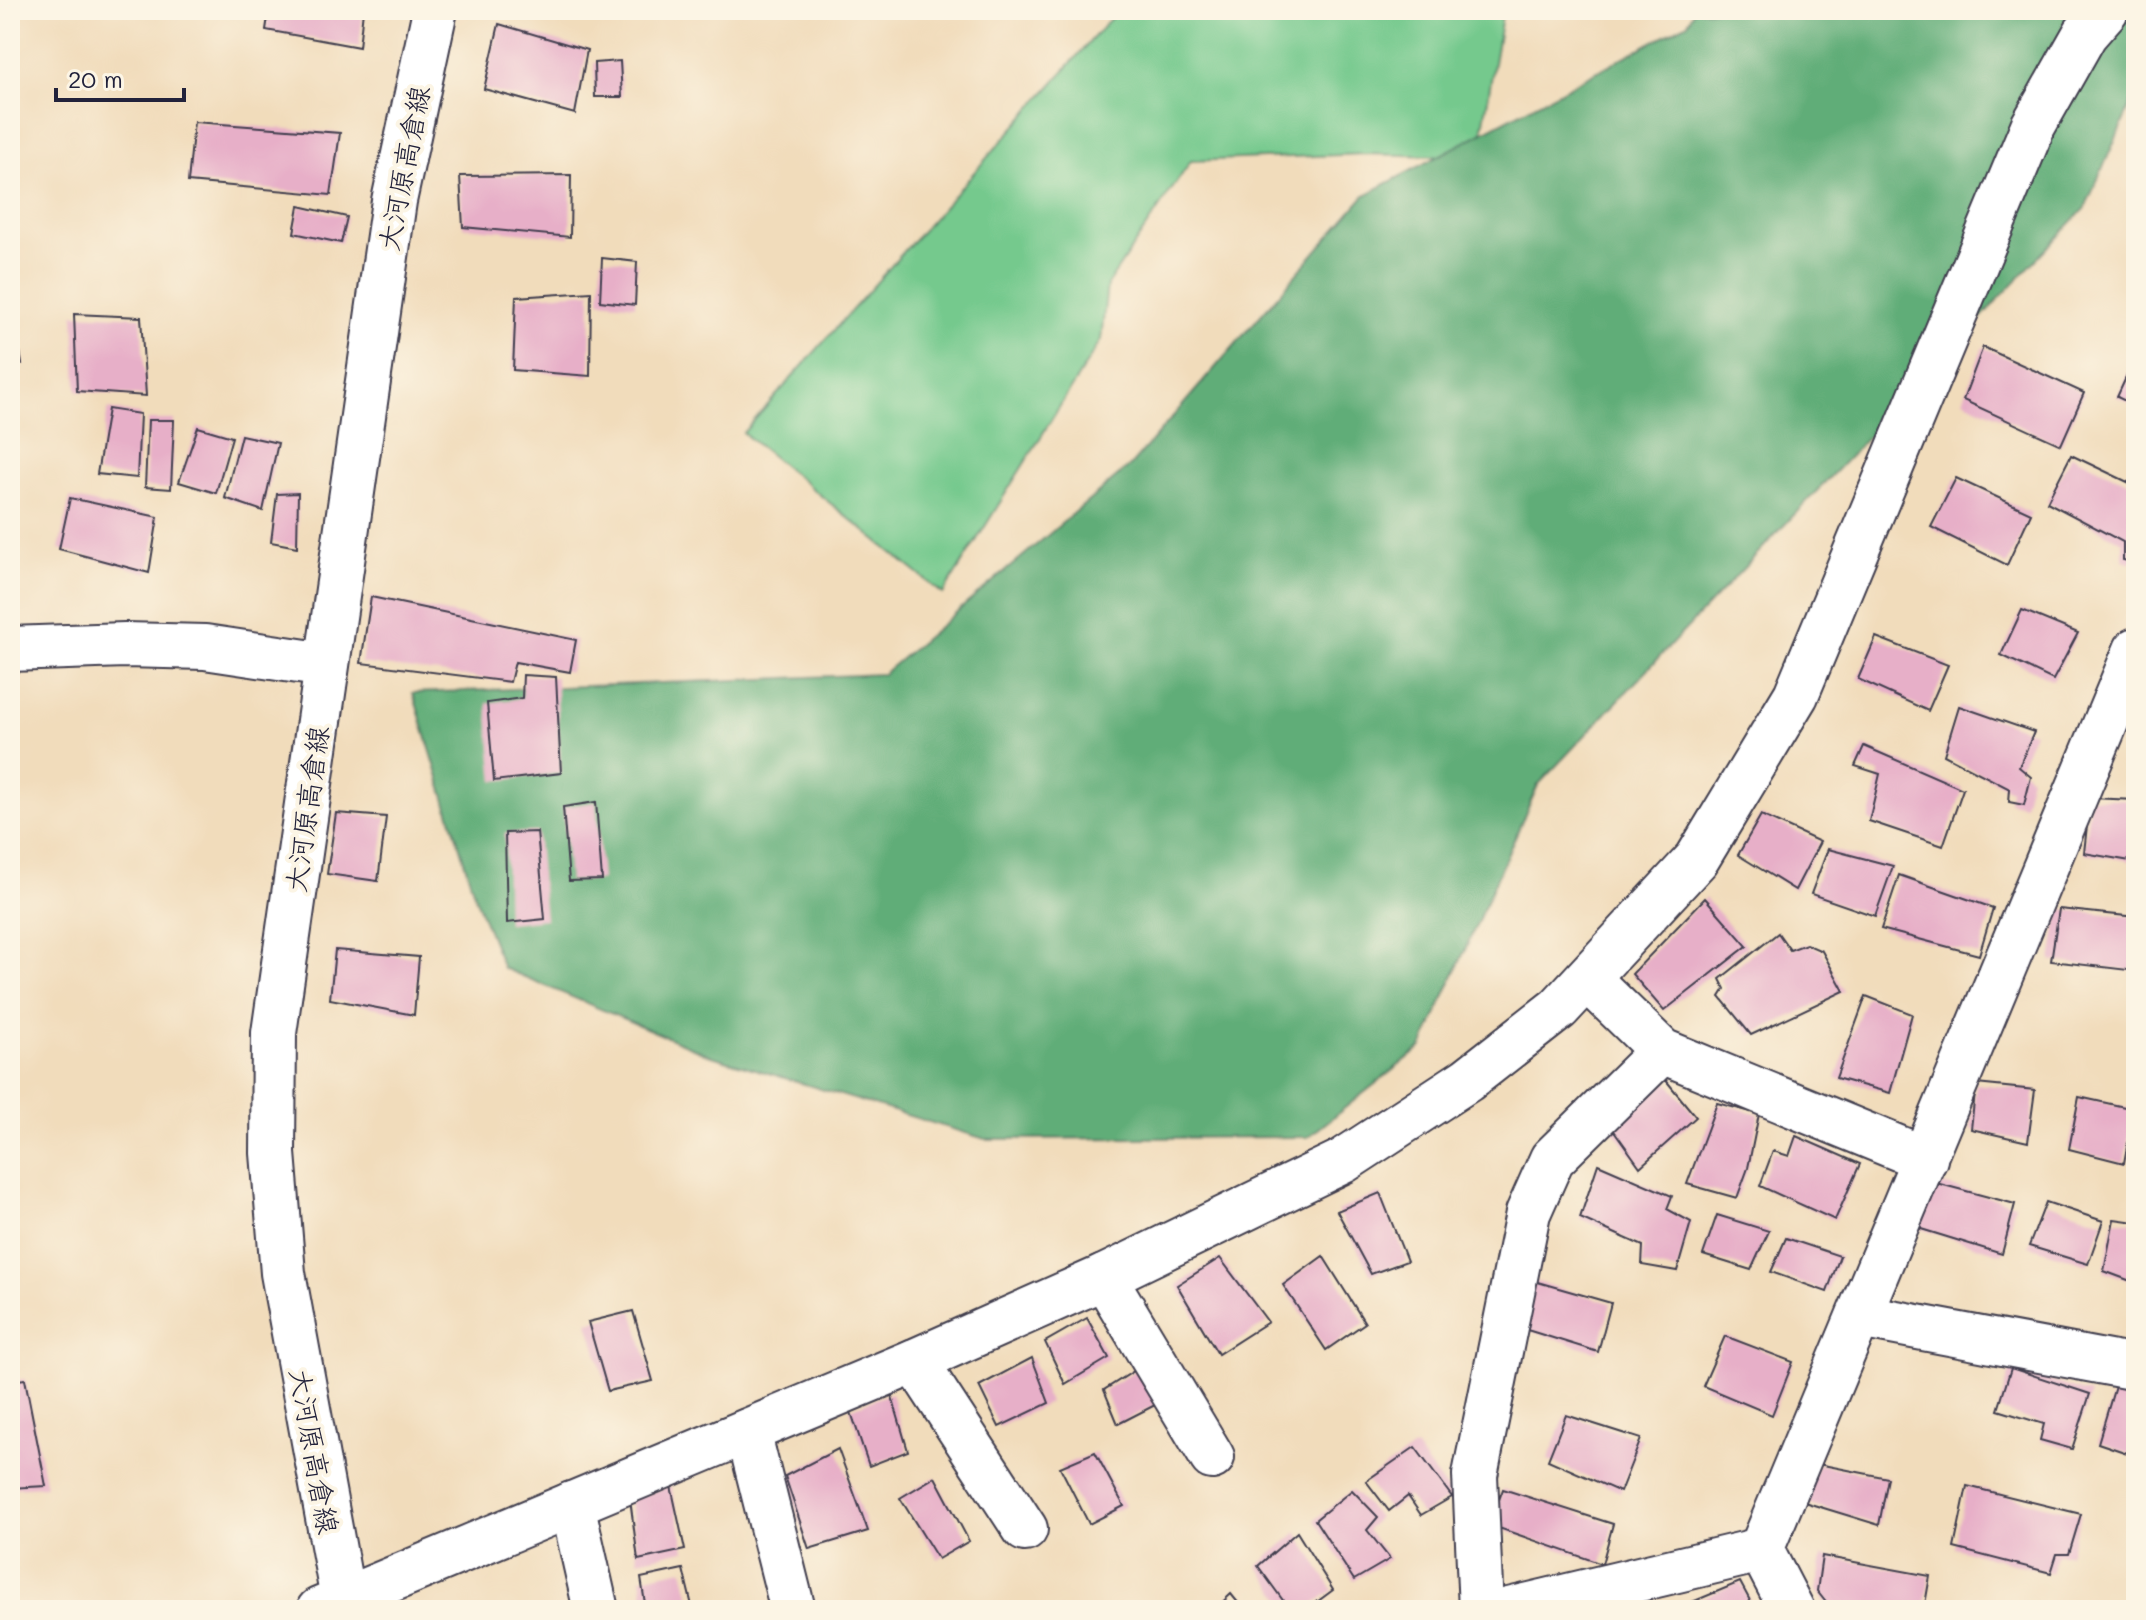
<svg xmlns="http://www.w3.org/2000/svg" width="2146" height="1620" viewBox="0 0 2146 1620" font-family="Mali,'Klee One',sans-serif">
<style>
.green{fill:#75c98d;stroke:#4c7664;stroke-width:2}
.forest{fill:#60ad78;stroke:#41685a;stroke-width:2}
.building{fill:#e7afc8}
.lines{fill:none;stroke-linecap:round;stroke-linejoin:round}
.minor-casing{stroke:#413e4e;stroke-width:48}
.major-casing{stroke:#413e4e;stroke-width:48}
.minor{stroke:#fff;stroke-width:44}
.major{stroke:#fff;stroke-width:44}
.labels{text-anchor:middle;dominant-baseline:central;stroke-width:8;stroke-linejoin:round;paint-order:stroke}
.street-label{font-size:28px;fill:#22223b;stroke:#fcf5e5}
</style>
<rect width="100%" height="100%" fill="#fcf5e5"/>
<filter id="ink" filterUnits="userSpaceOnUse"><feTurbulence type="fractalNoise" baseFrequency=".0125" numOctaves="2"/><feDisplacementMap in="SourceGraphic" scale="16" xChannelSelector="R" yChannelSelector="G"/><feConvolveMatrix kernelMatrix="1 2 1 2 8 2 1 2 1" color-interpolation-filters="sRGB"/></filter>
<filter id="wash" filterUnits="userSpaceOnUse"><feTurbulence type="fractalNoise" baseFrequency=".006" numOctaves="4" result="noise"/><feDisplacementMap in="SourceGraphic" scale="32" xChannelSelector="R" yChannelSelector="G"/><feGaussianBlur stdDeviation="1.8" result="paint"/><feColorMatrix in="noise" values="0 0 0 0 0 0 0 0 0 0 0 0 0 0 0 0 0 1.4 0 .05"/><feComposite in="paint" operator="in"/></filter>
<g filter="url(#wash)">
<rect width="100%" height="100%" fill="#f1dcbb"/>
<polygon class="green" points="1118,10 1503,10 1478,157 1365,154 1191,161 1107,285 1101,340 943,594 743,433"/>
<polygon class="forest" points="1694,10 2136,10 2136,93 2085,208 1538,785 1422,1047 1308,1137 985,1139 712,1056 503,968 475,897 413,693 883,674 1130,466 1365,195 1688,23"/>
<g id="blocks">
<g class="building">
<polygon points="269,10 363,10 359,47 266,30"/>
<polygon points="559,10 600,10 597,22"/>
<polygon points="499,24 587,50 575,114 484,89"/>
<polygon points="620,61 622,97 595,97 594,63"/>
<polygon points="194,122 340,133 331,195 188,182"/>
<polygon points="571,175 570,237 463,227 460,176"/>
<polygon points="299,206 347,217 341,243 294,233"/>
<polygon points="602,258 637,262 635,305 600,301"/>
<polygon points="591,292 590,376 513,370 516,297"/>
<polygon points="74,314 141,317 146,396 77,391"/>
<polygon points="15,320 22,364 10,364 10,321"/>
<polygon points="1983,347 2084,393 2061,445 1963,400"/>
<polygon points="2136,356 2136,406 2117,397"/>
<polygon points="108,409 140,414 137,478 97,474"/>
<polygon points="148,420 174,420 171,489 145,487"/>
<polygon points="198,427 232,437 216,493 179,482"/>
<polygon points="241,435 278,443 263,511 225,498"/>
<polygon points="2071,455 2136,486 2136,563 2123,560 2123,542 2047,502"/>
<polygon points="1956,478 2031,513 2007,565 1931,527"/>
<polygon points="298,493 297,547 271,542 277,494"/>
<polygon points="70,498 158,517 149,573 59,549"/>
<polygon points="371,597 576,640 570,672 515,662 510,682 361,663"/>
<polygon points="2022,610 2078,633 2053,680 2001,655"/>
<polygon points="1876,637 1948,665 1928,711 1858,679"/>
<polygon points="523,675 556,677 561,773 494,781 487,703 522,698"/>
<polygon points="2136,698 2136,728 2124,724"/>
<polygon points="1959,706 2034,732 2019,767 2031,777 2024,805 2009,802 2010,789 1944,755"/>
<polygon points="1864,746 1963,789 1943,846 1869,821 1880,774 1855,766"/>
<polygon points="2090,798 2136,800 2136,862 2084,853"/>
<polygon points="596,802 602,880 569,881 563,807"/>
<polygon points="336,813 386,817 378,881 327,874"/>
<polygon points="1761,815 1820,842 1795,890 1738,855"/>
<polygon points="537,832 545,919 507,923 505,833"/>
<polygon points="1828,849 1893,866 1875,916 1811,894"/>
<polygon points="1899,875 1993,908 1979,955 1881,929"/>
<polygon points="1705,898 1747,946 1664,1011 1632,974"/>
<polygon points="2059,909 2136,917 2136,971 2051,961"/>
<polygon points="1778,933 1790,950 1806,944 1822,951 1844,991 1751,1035 1720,997 1725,989 1720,979"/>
<polygon points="335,950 419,957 414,1015 330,999"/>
<polygon points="1866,996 1912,1014 1890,1093 1836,1078"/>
<polygon points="1660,1073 1696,1117 1640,1167 1605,1118"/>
<polygon points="1976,1084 2035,1090 2028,1142 1971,1129"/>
<polygon points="2079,1097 2134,1109 2124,1163 2069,1149"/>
<polygon points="1717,1103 1759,1114 1748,1168 1737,1198 1687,1184"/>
<polygon points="1796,1136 1860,1164 1835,1220 1760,1186 1773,1151 1789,1156"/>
<polygon points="1598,1164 1672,1196 1667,1209 1691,1222 1677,1271 1642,1265 1643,1246 1580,1218"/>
<polygon points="1936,1183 2015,1204 2002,1254 1918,1228"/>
<polygon points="1380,1193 1407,1261 1371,1274 1337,1211"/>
<polygon points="2046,1202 2103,1221 2088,1264 2029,1246"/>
<polygon points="1717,1215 1769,1231 1751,1270 1703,1255"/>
<polygon points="2114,1219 2136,1222 2136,1283 2104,1271"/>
<polygon points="1786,1238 1840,1256 1827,1292 1771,1272"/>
<polygon points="1323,1256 1365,1323 1326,1350 1283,1285"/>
<polygon points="1220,1258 1268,1322 1218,1354 1177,1285"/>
<polygon points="1534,1281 1611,1303 1598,1352 1524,1329"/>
<polygon points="633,1311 653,1381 608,1391 588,1322"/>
<polygon points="1087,1318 1109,1358 1065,1384 1045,1342"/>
<polygon points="1725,1336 1793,1362 1772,1415 1703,1386"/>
<polygon points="1032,1358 1049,1403 999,1427 979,1386"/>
<polygon points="1142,1366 1159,1403 1118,1424 1104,1390"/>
<polygon points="2011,1368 2090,1394 2072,1449 2040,1440 2044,1424 1998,1410"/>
<polygon points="25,1379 46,1486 10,1488 10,1381"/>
<polygon points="2116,1383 2136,1389 2136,1456 2098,1443"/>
<polygon points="891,1393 908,1451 869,1466 850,1409"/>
<polygon points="1566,1415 1641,1439 1620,1492 1548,1460"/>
<polygon points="1415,1447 1452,1497 1421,1515 1408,1496 1389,1511 1366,1481"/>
<polygon points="838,1449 868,1531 809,1549 785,1476"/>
<polygon points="1095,1452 1124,1506 1089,1524 1060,1467"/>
<polygon points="1818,1464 1888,1478 1879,1525 1804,1502"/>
<polygon points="935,1477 969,1541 938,1559 900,1498"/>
<polygon points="671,1486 685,1550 638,1560 630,1499"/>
<polygon points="1967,1486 2081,1514 2069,1554 2057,1554 2051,1573 1954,1548"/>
<polygon points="1503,1489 1613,1524 1602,1564 1490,1525"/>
<polygon points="1352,1490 1378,1517 1367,1530 1390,1559 1354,1580 1315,1520"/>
<polygon points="1297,1532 1333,1590 1306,1610 1290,1610 1258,1566"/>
<polygon points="1822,1556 1930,1576 1924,1610 1832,1610 1817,1591"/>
<polygon points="683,1569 693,1610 646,1610 641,1578"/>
<polygon points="1740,1582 1755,1610 1673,1610"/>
<polygon points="1231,1594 1244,1610 1214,1610"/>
</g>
</g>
</g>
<g filter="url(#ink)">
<use href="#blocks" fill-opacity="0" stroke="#413e4e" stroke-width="2"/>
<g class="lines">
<g class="minor-casing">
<g id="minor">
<polyline points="10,649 125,645 205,647 326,665"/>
<polyline points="1588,979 1662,1051 1925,1159"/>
<polyline points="1104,1277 1212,1457"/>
<polyline points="1859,1316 2136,1368"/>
<polyline points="915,1361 1025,1529"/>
<polyline points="748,1431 793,1610"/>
<polyline points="572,1504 596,1610"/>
<polyline points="319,1610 915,1361 1104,1277 1343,1161 1467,1080 1559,1008 1697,859 1796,695 2033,126 2085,34 2106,10"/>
<polyline points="1481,1610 1475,1475 1528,1213 1552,1159 1662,1051"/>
<polyline points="1509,1610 1761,1550"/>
<polyline points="1792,1610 1761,1550 2136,650"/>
</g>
</g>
<g class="major-casing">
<polyline id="major" points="345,1610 283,1273 273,1153 274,1033 394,201 435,10"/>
</g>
<use href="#minor" class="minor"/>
<use href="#major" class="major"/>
</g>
</g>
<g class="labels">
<g class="street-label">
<text transform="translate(403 168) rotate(-79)">大河原高倉線</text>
<text transform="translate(306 809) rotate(-82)">大河原高倉線</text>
<text transform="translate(315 1451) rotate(80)">大河原高倉線</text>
</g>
</g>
<rect width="2146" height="1620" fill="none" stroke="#fcf5e5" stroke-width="40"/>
<path d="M56 88v12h128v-12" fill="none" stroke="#22223b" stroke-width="4"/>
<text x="68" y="88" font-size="24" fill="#22223b" stroke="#fcf5e5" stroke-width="6" paint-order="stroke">20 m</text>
</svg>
